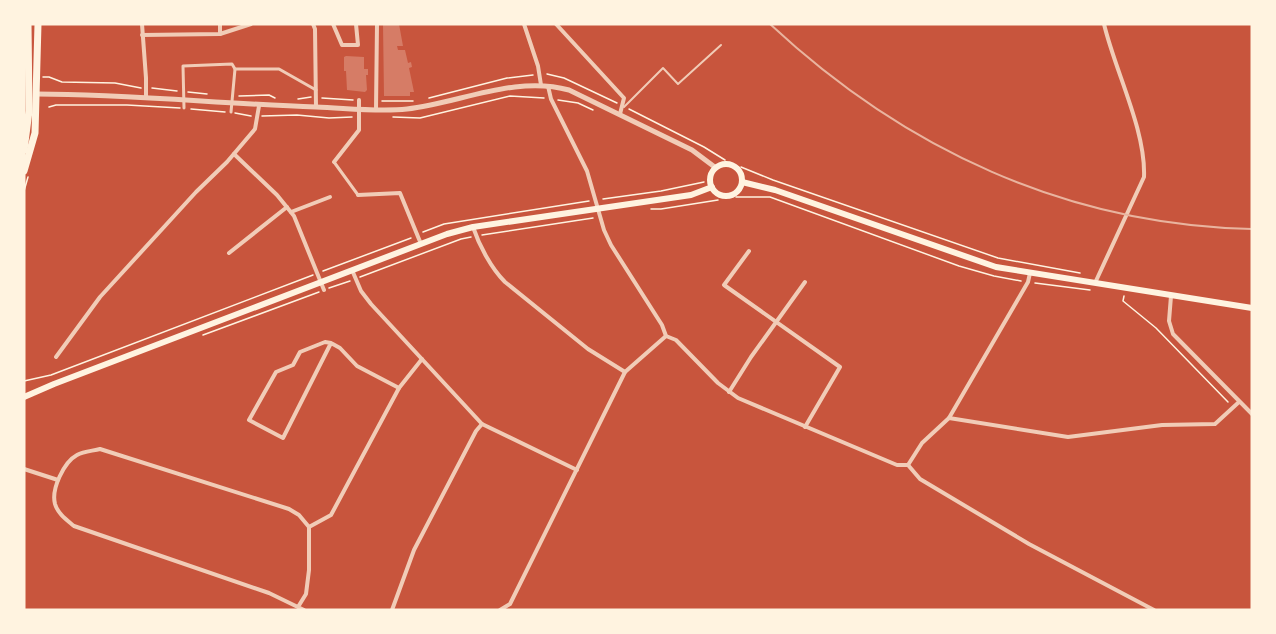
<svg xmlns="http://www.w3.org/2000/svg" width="1276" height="634" viewBox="0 0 1276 634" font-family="'Noto Sans',sans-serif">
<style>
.building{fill:#d67c66}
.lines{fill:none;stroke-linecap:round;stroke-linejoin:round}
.path{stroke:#fff3e0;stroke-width:1.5}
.service{stroke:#f1ccb7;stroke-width:2}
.pedestrian{stroke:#f1ccb7;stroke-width:3}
.minor{stroke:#f1ccb7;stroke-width:4}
.tertiary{stroke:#f1ccb7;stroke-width:5}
.secondary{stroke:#fff3e0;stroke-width:6}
.primary{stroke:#fff3e0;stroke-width:7}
.rail{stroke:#e9b49f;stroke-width:2}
</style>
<rect width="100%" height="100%" fill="#c8553d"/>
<g class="building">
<polygon points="383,24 399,24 403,46 397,46 398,50 405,50 408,63 411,62 412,67 409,68 414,92 410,92 410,96 384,96"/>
<polygon points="346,56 364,57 364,69 368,69 368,75 366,75 367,90 365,92 347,90 346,71 344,71 344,57"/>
</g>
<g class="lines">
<g class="path">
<polyline points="547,74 564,78 617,103"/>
<polyline points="43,77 49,77 62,82 115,83 141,88"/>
<polyline points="152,88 177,91"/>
<polyline points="188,92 207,94"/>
<polyline points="239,96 269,95 275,98"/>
<polyline points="322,98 353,100"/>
<polyline points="429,98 507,78 533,75"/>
<polyline points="298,99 311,97"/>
<polyline points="558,100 578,103 593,110"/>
<polyline points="382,101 413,101"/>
<polyline points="49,107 56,105 127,105 180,108"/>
<polyline points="191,109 225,112"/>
<polyline points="629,109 704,147 725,160"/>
<polyline points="235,113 251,116"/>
<polyline points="262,116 297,115 329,118 352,117"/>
<polyline points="393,117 420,118 510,96 544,98"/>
<polyline points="741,167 773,180 998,258 1080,273"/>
<polyline points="24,191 28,177"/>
<polyline points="736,197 770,197 959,266 994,276 1021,281"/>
<polyline points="603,199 661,191 704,182"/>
<polyline points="651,209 661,209 718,200"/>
<polyline points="423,232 444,224 589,201"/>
<polyline points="482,235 593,218"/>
<polyline points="323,271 411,238"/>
<polyline points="360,277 461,239 471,237"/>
<polyline points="1035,283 1090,290"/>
<polyline points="329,288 350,281"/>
<polyline points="1124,296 1123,301 1156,328 1228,402"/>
<polyline points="203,335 319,292"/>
<polyline points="24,381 51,375 313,275"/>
</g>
<polyline class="service" points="624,107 663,68 678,84 721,45"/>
<g class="pedestrian">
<polyline points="184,108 183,66 232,64 235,69 279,69 316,90"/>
<polyline points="231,112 235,69"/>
<polyline points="334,162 358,195"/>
</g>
<g class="minor">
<polyline points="142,24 146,78 146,97"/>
<polyline points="220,24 220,34"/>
<polyline points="313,24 315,29 316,107"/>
<polyline points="333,24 342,45 358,45 356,24"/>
<polyline points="524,24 538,66 541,85"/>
<polyline points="556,24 624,98 620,114"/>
<polyline points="142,35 220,34 251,24"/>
<polyline points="548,86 551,99 587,171 604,230 611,245 662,325 666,336 676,340 718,383 738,398 897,465 908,465 920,479 1029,544 1154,610"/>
<polyline points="376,109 377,24"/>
<polyline points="234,154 277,195 294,216 324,290"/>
<polyline points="334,162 359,130 359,100"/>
<polyline points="358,195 400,193 421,244"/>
<polyline points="291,212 330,197"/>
<path d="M 473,227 C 479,245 491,268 505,282 L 588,349 L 625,372"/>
<polyline points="749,251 724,285 840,367 805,427"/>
<polyline points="229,253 287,207"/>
<polyline points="352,270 361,291 371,304 482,424 577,470"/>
<path d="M 1095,283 L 1144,177 C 1146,130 1115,71 1104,24"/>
<polyline points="1171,296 1169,321 1173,334 1252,414"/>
<polyline points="331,343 325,342 300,352 293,365 276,372 249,420 283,438 331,343 340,348 357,366 399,388"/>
<polyline points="56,357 100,297 196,192 227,162 255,129 259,106"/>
<polyline points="729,392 751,357 805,282"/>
<polyline points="949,418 1068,437 1162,425 1215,424 1239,402"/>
<polyline points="908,465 922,443 949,418 1028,282 1030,273"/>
<polyline points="24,469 58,480"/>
<polyline points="309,527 331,515 399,388 422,359"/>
<path d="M 298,607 L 306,594 L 309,570 L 309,527 L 299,515 L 289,509 L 100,449 C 93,451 84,451 77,455 C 64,462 51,489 55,504 C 58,514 67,520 74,526 L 269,593 L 304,610"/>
<polyline points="392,610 414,550 476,431 482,424"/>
<polyline points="500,610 510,604 625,372 666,336"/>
</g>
<path class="tertiary" d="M 37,94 C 130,94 223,104 316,107 C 346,108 377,112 407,109 C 460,103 515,75 569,90 L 692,150 L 716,168"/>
<g class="secondary">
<circle cx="726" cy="180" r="16"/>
<polyline points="742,182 775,190 996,267 1252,308"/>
<polyline points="24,397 54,384 447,234 473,227 691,195 712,187"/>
</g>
<g class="primary">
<polyline points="24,150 29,111 28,24"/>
<polyline points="24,171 35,133 38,24"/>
</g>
<path class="rail" d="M 770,24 C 904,149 1067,225 1252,229"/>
</g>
<rect width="1276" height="634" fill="none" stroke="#fff3e0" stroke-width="51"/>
</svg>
